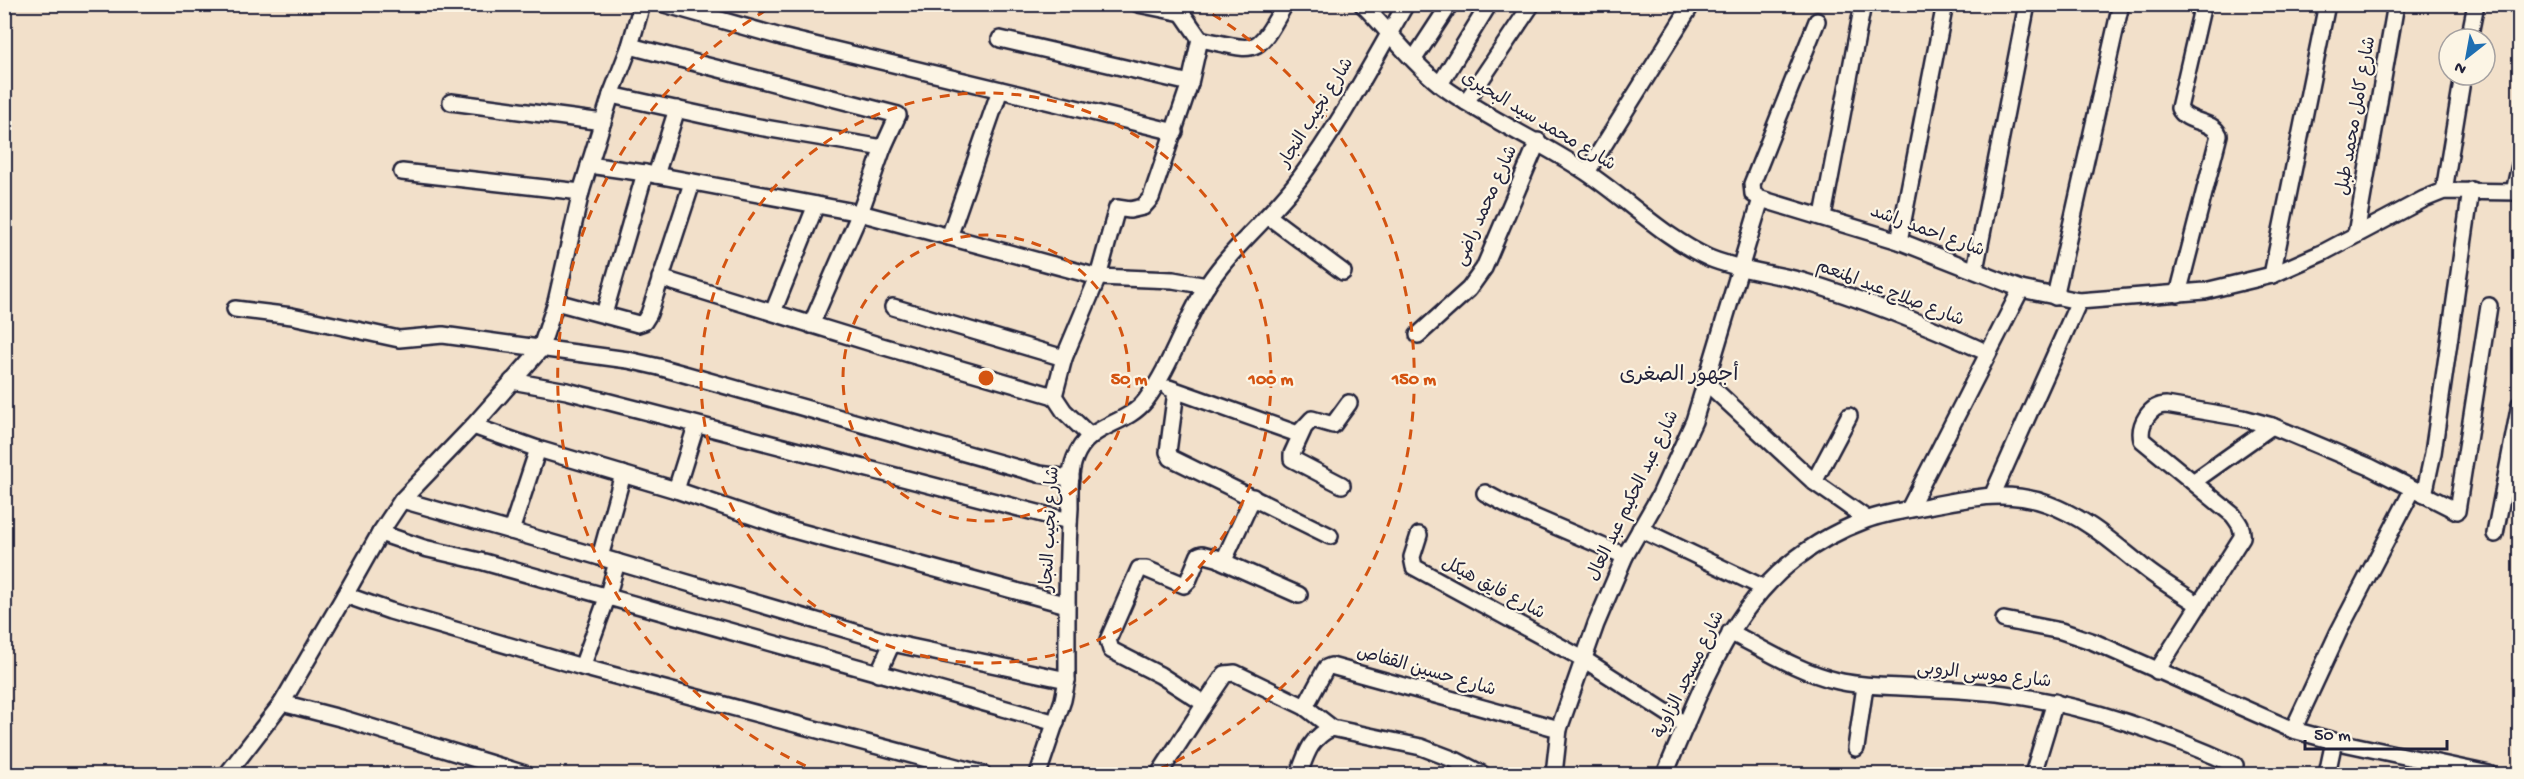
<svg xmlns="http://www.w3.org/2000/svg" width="2524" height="779" viewBox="0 0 2524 779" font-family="'Gochi Hand','Playpen Sans Arabic',sans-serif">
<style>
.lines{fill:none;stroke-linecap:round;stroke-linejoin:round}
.street-casing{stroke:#22223b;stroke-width:20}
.street{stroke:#fcf5e5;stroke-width:15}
.ring{fill:none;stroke:#d45411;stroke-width:3;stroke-dasharray:10 8}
.labels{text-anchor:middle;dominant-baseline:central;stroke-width:4.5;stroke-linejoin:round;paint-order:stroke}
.street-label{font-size:18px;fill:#22223b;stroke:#fcf5e5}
.quarter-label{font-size:21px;fill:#22223b;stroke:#fcf5e5}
.centre{fill:#d45411;stroke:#fcf5e5;stroke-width:3}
.ring-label{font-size:18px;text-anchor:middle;font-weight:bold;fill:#d45411;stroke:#fcf5e5;stroke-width:4.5;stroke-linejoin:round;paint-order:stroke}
</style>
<rect width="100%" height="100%" fill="#f2e0ca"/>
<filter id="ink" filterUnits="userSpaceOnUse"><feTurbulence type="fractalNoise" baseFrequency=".0167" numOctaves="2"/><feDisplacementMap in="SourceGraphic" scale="12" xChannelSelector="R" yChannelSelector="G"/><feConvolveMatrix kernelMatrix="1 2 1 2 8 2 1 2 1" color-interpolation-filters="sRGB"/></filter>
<g filter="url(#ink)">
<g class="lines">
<g class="street-casing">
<g id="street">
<polyline points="642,4 630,46 611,95 581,192 556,302 540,350 473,426 402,500 380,533 345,595 390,611 582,667 983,774"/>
<polyline points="664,4 781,37 1175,132"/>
<polyline points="1138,4 1182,13"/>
<path d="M 1182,4 L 1182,13 L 1200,39 C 1258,51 1255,58 1285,4"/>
<path d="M 1362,4 C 1389,31 1412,63 1442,86 C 1487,119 1540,141 1586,172 C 1628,200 1663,237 1709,258 C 1738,270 1772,273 1802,281 C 1866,300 1927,325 1988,353"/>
<polyline points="1817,21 1752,184 1753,194 1761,199 1899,241 2021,289 2079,301 2205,291 2272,275 2324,252 2424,199 2444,191 2520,192"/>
<polyline points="1000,39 1190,83 1151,198 1143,207 1130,210 1117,208 1098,277 1064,358 1054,396"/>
<polyline points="2469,39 2476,4"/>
<polyline points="630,46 898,115 883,148 860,213 811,325"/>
<polyline points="1414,59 1450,4"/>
<polyline points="1190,83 1200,39"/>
<polyline points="1440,84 1489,4"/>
<polyline points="611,95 753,126 883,148"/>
<polyline points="451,102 603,122"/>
<polyline points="1466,102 1532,4"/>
<polyline points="589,165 645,173 860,213 1098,277 1173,280 1207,286"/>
<polyline points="402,172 581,192"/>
<polyline points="1587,172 1692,4"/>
<polyline points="656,175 677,109"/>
<polyline points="2444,191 2463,75"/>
<polyline points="2514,192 2520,165"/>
<polyline points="1268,216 1343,272"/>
<polyline points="1823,216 1863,4"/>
<polyline points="2356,234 2396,4"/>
<polyline points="949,237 1000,90"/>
<polyline points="1899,241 1945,4"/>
<polyline points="1975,270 2027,4"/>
<polyline points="2272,275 2327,4"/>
<polyline points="660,278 878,345 1054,396 1064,411 1089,435"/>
<path d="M 2178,294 L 2219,135 C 2212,119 2186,124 2179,108 L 2203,4"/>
<polyline points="2055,297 2121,4"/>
<polyline points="556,302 638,324 644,322 649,314 692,183"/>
<polyline points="893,307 1064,358"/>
<polyline points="235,309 292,316 399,339 443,335 628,360 659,367 1039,474 1071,478"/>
<polyline points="773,312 816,205"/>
<polyline points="604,314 645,173"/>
<polyline points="1418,335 1469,289 1484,268 1538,141"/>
<polyline points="512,381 567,391 1069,521"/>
<polyline points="1707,383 1814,482 1867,519"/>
<polyline points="1169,388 1298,434 1312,419 1333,425 1349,403"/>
<polyline points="1176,391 1168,452 1171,458 1330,536"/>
<polyline points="473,426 538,449 676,490 790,529 1067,605"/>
<polyline points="1303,430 1292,454 1292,459 1342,485"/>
<polyline points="1814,482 1849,416"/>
<polyline points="2193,482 2272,426"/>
<polyline points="676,490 696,426"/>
<polyline points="1485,493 1513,508 1625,556"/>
<polyline points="1993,494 2079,301"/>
<polyline points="2424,495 2433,453 2471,190"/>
<polyline points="402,500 511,531 538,449"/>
<polyline points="1909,509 2021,289"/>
<polyline points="1640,529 1762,587"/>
<polyline points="511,531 892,643 1067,680"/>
<polyline points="380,533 424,548 484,562 1056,723"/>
<polyline points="2495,534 2520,404"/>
<polyline points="1419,535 1412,557 1414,567 1585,660 1686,725"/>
<polyline points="600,557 623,474"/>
<polyline points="1222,561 1299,595"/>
<polyline points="2004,620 2061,631 2094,642 2293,730 2334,741 2489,774"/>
<path d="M 1730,632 C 1765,650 1799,672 1838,681 C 1858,686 1880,686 1901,687 C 1936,689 1971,690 2005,694 C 2086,705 2161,731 2235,765"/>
<polyline points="582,667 607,598 617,562"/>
<path d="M 2157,671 L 2242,537 C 2243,528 2239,523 2233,515 L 2142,440 C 2138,425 2150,405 2166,405 L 2243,418 L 2272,426 L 2370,467 L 2457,511 L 2489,306"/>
<polyline points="878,674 892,643"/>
<polyline points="282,703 344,719 525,774"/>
<polyline points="1305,707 1326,668 1331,666 1559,729"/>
<polyline points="1202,708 1225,674 1235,673 1305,707 1332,728 1421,747 1455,760 1482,774"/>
<polyline points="2293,730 2339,631 2413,489"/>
<polyline points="1856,748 1865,686"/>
<polyline points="227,774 282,703 345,595"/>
<path d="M 1038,774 L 1063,700 L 1067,680 C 1067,622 1066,565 1070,508 C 1070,492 1069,473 1075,458 C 1088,423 1125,427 1146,400 C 1172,365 1184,321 1208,284 C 1234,245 1272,216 1300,178 C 1340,124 1372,63 1406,4"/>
<polyline points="1159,774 1202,708 1202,702 1160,675 1111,650 1108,640 1139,569 1146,569 1184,585 1188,581 1199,555 1202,554 1224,560 1253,497"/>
<path d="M 1299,774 C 1306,754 1311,737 1332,728"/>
<polyline points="1554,774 1559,729 1596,624 1625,556 1660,495 1694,421 1761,199"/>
<path d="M 1665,774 C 1711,665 1744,565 1866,520 C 1885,513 1907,510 1928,506 C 1969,498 2008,489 2048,504 C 2086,518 2112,542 2142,566 C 2160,581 2180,592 2199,605"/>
<polyline points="2033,774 2055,702"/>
<polyline points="2327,774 2334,741"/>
</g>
</g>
<use href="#street" class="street"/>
</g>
</g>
<g class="ring">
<circle cx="986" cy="378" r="143"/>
<circle cx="986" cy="378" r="285"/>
<path d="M822 773A428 428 0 0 1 775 5M1197 5A428 428 0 0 1 1150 773"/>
</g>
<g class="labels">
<g class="street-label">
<text transform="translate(1317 113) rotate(-58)">شارع نجيب النجار</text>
<text transform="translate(2357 116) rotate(-80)">شارع كامل محمد طبل</text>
<text transform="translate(1538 122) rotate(31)">شارع محمد سيد البحيرى</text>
<text transform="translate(1487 206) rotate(-66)">شارع محمد راضى</text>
<text transform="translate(1927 232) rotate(20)">شارع احمد راشد</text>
<text transform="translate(1890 294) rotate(21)">شارع صلاح عبد المنعم</text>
<text transform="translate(1634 496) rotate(-64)">شارع عبد الحكيم عبد العال</text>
<text transform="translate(1051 529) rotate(-87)">شارع نجيب النجار</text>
<text transform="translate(1493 589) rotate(28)">شارع فايق هيكل</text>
<text transform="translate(1426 672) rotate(16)">شارع حسين القفاص</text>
<text transform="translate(1690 675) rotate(-64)">شارع مسجد الزاوية</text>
<text transform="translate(1984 676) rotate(6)">شارع موسى الروبى</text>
</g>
<g class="quarter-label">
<text x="1679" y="376">أجهور الصغرى</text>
</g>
</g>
<circle cx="986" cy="378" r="9" class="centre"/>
<g class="ring-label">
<text x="1129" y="384">50 m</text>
<text x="1271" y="384">100 m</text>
<text x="1414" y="384">150 m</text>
</g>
<rect width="2524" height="779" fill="none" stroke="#fcf5e5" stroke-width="24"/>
<rect x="12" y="12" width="2500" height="755" fill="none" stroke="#22223b" stroke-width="2" filter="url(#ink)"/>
<g transform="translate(2467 57) rotate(211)"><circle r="28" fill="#fcf5e5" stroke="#a5a1a1" stroke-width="1.5"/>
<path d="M0-4.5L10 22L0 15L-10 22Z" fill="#1f6fb2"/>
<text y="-9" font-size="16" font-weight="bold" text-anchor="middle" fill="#22223b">N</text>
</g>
<path d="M2305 740v9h142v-9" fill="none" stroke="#22223b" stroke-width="3"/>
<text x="2314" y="740" font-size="18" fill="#22223b" stroke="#fcf5e5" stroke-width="4.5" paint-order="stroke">50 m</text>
</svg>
